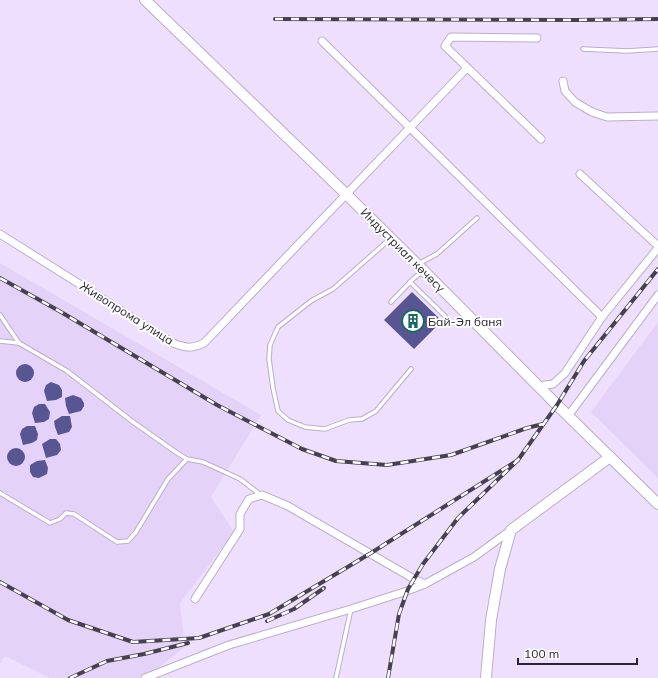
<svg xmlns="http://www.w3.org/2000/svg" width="658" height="678" viewBox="0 0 658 678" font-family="Mulish,sans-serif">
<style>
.built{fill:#e5d2f9}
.building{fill:#585593}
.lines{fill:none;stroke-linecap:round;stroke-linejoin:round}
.lane-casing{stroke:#bcadcc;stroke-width:5.5}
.street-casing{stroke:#bcadcc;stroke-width:9}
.secondary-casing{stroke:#bcadcc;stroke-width:12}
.lane{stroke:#fff;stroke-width:3.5}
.street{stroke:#fff;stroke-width:7}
.secondary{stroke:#fff;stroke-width:10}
.rail-casing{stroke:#47404f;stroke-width:4}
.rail{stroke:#fff;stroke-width:2.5;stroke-dasharray:8;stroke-linecap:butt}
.labels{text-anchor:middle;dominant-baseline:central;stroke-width:4;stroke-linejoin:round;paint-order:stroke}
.street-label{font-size:12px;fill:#29232f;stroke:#fff}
.poi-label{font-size:12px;fill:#29232f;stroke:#fff;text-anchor:start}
</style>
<rect width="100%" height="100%" fill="#eedfff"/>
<g class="built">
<polygon points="0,263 261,415 211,497 234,532 180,603 185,647 145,678 50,678 5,656 0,664"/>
<polygon points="658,322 658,478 591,412"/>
</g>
<g class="building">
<polygon points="412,292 442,321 414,349 384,320"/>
<circle cx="25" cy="373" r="9"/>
<polygon points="51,382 59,385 62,390 62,397 56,400 47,401 44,391 46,385"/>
<polygon points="73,395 81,398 84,403 84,406 81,411 69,414 66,406 65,398"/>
<polygon points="39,404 45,404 50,412 49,419 44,422 35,423 32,413 34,407"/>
<polygon points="62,416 70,416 72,427 69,432 58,435 55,427 54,421"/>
<polygon points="27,426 35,426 38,434 37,440 32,443 23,445 20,434 22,429"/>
<polygon points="50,439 56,439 60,444 61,450 57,455 46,458 42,444"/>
<circle cx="16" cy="457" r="9"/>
<polygon points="45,460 48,468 47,474 39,478 33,477 30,472 30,465 37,461"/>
</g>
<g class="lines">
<g class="lane-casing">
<g id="lane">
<polyline points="583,49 627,51 658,49"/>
<polyline points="390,239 333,289 311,301 278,327 270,345 269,359 273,388 278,411 288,420 305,427 325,429 349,420 362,419 376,411 411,369"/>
<polyline points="418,264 437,254 477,218"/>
<polyline points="410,282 445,316"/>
<polyline points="391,302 413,279 423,271"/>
<polyline points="0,315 19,343 67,371 133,422 177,453 187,459 203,462 240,479 261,495"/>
<polyline points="0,341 19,343"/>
<polyline points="0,493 50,523 60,519 66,513 74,514 117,542 128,541 136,532 168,479 187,459"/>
<polyline points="336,678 351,609"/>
</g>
</g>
<g class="street-casing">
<g id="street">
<polyline points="537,38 451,37 445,46 541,139"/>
<polyline points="322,41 602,317"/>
<polyline points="563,81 565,91 575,102 592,112 607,117 658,116"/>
<polyline points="580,174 658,246"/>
<path d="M 0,234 L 173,343 C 186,348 191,349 204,343 L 467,68"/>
<polyline points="538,386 553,384 565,373 602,317 658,248"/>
<polyline points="568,416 658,295"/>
<polyline points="195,599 240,529 240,514 249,499 262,495 288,506 414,579 425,584"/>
<polyline points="145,678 229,645 351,609 407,591 425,584 474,557 511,530"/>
</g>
</g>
<g class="secondary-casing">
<g id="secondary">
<polyline points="145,0 346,194 423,270 557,405 658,504"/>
<polyline points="486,678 491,620 500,569 511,530 610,457"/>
</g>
</g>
<use href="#lane" class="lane"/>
<use href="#street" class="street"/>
<use href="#secondary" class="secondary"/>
<g class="rail-casing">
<g id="rail">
<polyline points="275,19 576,20 658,19"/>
<polyline points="0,278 61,312 217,405 302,449 336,461 387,465 451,455 527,428 543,424"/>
<polyline points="0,582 68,620 133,642 199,638 269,614 371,553 518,460"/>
<polyline points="267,621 294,609 324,588"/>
<polyline points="70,678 107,661 144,654 188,643"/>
<polyline points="388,678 399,614 408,589 423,564 458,518 518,460 557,405 584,361 658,269"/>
</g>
</g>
<use href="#rail" class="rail"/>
</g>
<defs>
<g id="building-ring" transform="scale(1.15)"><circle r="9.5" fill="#fff" stroke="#196663" stroke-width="1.5"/><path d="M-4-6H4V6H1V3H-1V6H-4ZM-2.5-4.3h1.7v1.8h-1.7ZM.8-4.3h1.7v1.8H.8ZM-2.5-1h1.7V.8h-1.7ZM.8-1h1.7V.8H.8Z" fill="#196663"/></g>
</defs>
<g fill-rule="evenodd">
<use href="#building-ring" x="413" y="321"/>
</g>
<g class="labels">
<g class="street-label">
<text transform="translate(403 250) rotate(45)">Индустриал көчөсү</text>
<text transform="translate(127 313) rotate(32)">Живопрома улица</text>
</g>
<g class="poi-label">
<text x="428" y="321">Бай-Эл баня</text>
</g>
</g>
<path d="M518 658v6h119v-6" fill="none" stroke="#29232f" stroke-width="2"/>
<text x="524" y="658" font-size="12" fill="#29232f" stroke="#ffffff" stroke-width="3" paint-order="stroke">100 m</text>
</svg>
